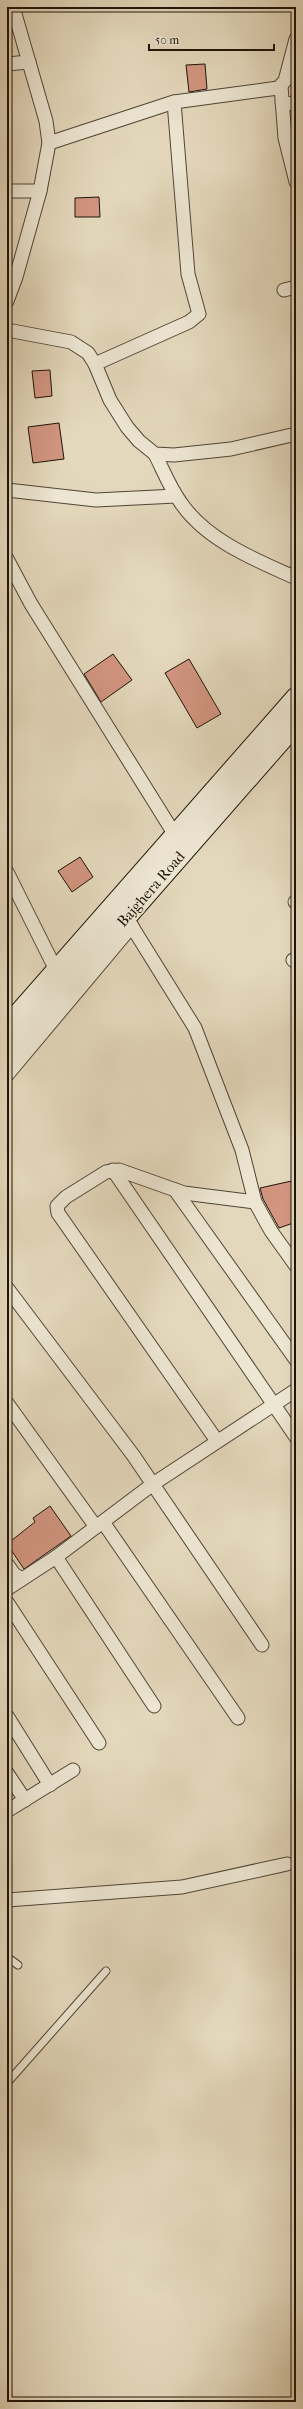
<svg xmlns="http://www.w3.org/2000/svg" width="303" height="2409" viewBox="0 0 303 2409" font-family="'IM FELL French Canon',serif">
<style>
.building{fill:#d29580;stroke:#1d1409}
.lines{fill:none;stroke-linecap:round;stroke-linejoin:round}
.service-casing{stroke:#4f4536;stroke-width:9}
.minor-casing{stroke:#4f4536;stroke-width:15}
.secondary-casing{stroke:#1d1409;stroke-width:21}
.service{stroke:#ede6d3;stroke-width:7}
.minor{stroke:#ede6d3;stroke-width:13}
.secondary{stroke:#ede6d3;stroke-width:19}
.labels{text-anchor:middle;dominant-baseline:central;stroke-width:3.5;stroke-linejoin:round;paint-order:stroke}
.street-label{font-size:15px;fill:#1d1409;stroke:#ede6d3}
</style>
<rect width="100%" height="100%" fill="#e4d8bc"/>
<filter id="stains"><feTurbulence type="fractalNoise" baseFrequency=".005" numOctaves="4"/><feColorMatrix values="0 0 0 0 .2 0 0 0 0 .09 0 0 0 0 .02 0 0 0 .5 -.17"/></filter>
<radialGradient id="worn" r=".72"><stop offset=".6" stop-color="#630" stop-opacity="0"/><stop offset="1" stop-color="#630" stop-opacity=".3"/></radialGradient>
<g class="building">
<polygon points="205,64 207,89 189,92 186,65"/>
<polygon points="99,197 100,217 75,217 75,198"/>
<polygon points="50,370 52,396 35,398 32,371"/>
<polygon points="59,423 64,459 33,463 28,427"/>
<polygon points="113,654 132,680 101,702 84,674"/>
<polygon points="189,659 221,714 197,728 165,673"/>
<polygon points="80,857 93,877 72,892 58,871"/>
<polygon points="296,1180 296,1222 279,1228 263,1199 260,1188"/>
<polygon points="50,1506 71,1536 24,1569 7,1544 35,1522 33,1518"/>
</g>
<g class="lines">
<g class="service-casing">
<g id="service">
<polyline points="7,1957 18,1965"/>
<polyline points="7,2083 106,1971"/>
</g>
</g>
<g class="minor-casing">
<g id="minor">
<polyline points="7,64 29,62"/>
<polyline points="281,86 285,138 296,182"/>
<polyline points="282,103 296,104"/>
<polyline points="49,143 174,102 278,88 285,81 296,39"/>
<polyline points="7,191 40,191"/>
<polyline points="284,290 296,287"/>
<polyline points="7,301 16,277 40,191 49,143 46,121 13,7"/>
<polyline points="7,330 71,342 88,353 95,364 110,400 127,427 139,441 155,454 174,455 231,449 296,434"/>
<polyline points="95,364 189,322 199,314 188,274 174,102"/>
<path d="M 155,454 C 163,470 170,488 181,503 C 207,541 256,560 296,578"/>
<polyline points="7,490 96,500 176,496"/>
<polyline points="7,559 31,604 175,835"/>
<polyline points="7,872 56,970"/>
<polyline points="295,902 296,902"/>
<polyline points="126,917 195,1028 242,1150 255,1202 271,1231 296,1266"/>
<polyline points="293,960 296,962"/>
<polyline points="7,1075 132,926"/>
<polyline points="113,1170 296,1437"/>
<polyline points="175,1190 296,1360"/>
<polyline points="7,1288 133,1455 262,1645"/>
<polyline points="7,1403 96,1527"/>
<polyline points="217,1441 58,1213 57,1206 66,1197 106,1172 119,1170 184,1193 255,1202"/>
<polyline points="103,1522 238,1718"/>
<polyline points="56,1557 154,1706"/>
<polyline points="7,1564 14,1574 22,1579"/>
<polyline points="7,1589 56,1557 153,1484 296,1390"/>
<polyline points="7,1602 99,1743"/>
<polyline points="7,1716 50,1785"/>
<polyline points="7,1773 25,1800"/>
<polyline points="7,1811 73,1770"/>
<polyline points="7,1900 182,1887 287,1864"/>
</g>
</g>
<g class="secondary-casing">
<g id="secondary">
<polyline points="7,1026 296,697"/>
<polyline points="7,1054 296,724"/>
</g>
</g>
<use href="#service" class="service"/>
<use href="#minor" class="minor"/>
<use href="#secondary" class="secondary"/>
</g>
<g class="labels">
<g class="street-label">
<text transform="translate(151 889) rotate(-49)">Bajghera Road</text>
</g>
</g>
<rect width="303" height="2409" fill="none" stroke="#e4d8bc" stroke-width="24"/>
<rect x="8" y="8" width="287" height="2393" fill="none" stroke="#1d1409" stroke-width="2"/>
<rect x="12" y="12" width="279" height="2385" fill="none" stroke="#1d1409"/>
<path d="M149 44v6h125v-6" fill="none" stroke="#1d1409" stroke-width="2"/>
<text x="155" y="44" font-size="12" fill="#1d1409" stroke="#ede6d3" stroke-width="3" paint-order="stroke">50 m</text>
<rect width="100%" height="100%" filter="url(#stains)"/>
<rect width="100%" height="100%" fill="url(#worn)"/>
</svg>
